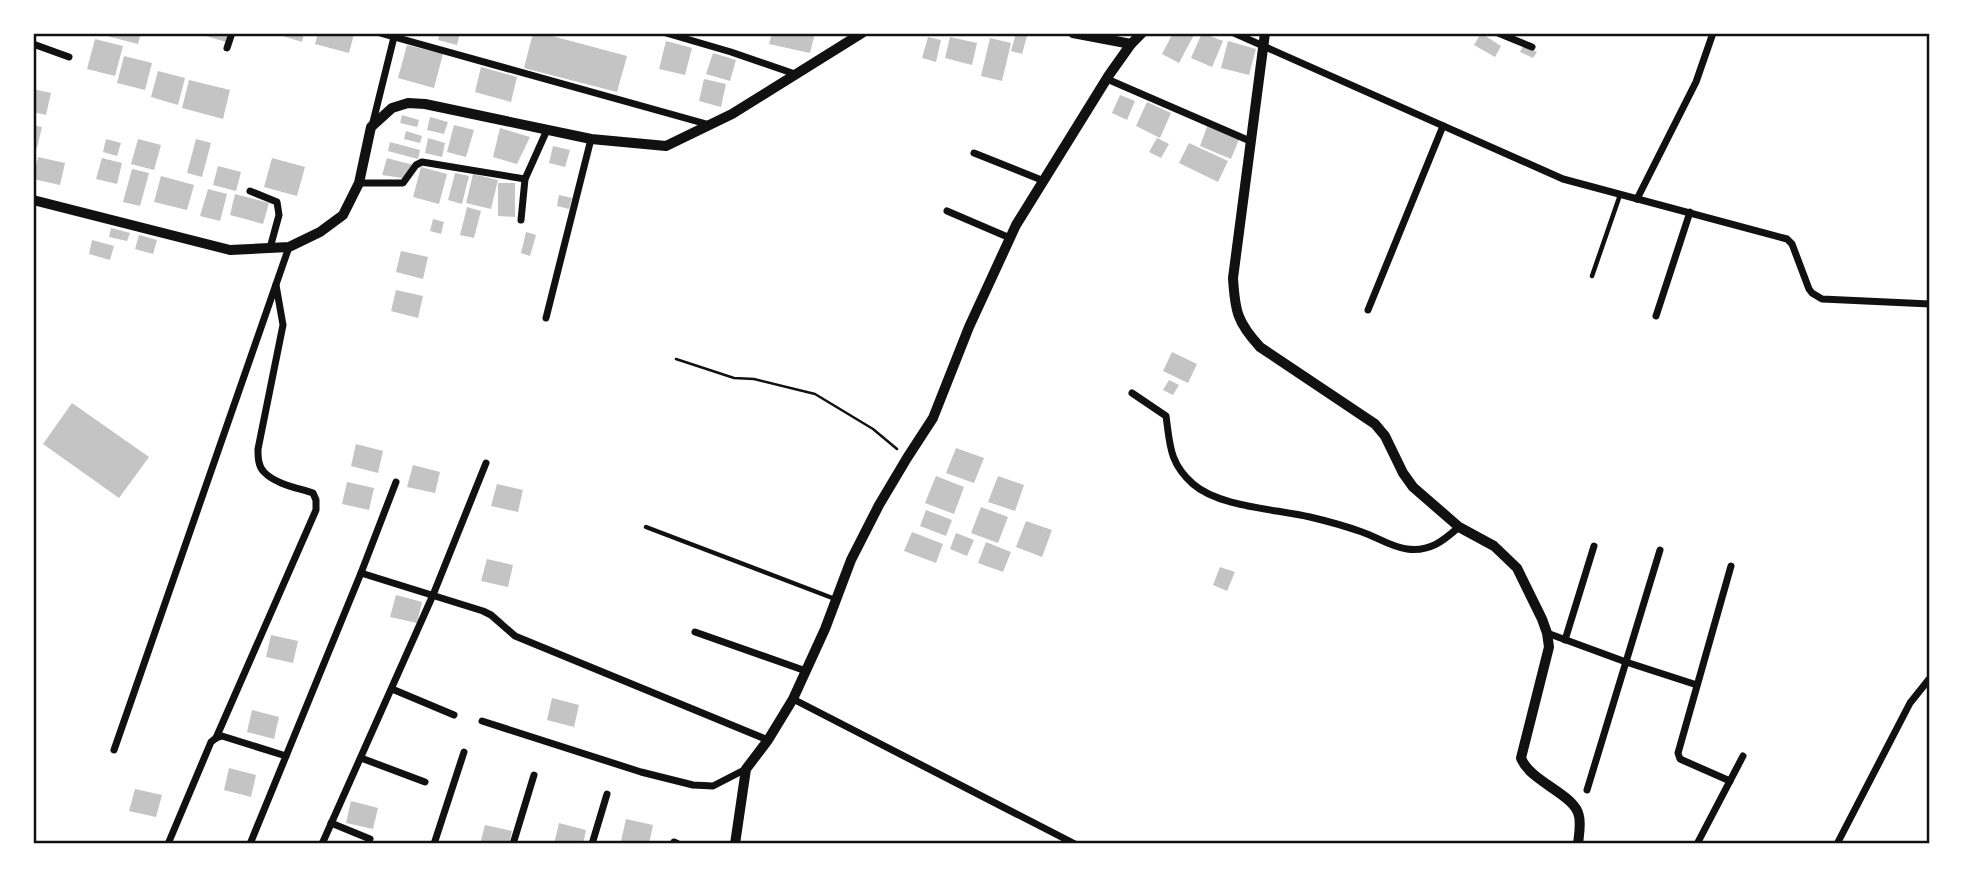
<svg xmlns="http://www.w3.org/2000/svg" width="1963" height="877" viewBox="0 0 1963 877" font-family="'Public Sans',sans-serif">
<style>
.building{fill:#c4c4c4}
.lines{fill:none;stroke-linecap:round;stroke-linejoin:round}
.path{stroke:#111;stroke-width:2.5}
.service{stroke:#111;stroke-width:4.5}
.minor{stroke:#111;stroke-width:7}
.tertiary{stroke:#111;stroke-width:10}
.secondary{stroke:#111;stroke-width:10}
.neatline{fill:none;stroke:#111;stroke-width:2.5}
</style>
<rect width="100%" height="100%" fill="#fff"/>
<g class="building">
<polygon points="108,33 141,33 138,44 107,36"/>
<polygon points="196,33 228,33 226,42"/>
<polygon points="273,33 304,33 302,42"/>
<polygon points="318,33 354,34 349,53 315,44"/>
<polygon points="440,33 460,33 457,45 438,40"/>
<polygon points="533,33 541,33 627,56 617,92 524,68"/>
<polygon points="772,33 815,33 810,53 769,44"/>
<polygon points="1016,33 1027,36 1022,54 1011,51"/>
<polygon points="1173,33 1195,33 1179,63 1162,54"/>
<polygon points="1202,33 1223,41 1212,67 1191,58"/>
<polygon points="1481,33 1501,46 1495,57 1474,45"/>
<polygon points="928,37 941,40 936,62 922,58"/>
<polygon points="950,37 977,43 972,65 945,58"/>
<polygon points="990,38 1011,43 1002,81 981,76"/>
<polygon points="95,39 123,46 115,76 87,69"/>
<polygon points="666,41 692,48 685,75 659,69"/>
<polygon points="1228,41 1256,49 1249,75 1221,68"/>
<polygon points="407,45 443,54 434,88 398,78"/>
<polygon points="1523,46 1537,52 1533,58 1520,52"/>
<polygon points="713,53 736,60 730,81 706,74"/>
<polygon points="124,56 152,63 145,90 117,83"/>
<polygon points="481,67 517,77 511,102 475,92"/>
<polygon points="158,71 185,78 178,105 151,97"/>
<polygon points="704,79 726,84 721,107 699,101"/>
<polygon points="189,80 230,90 223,119 182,108"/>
<polygon points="33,89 51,93 46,115 33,112"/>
<polygon points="1120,95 1135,101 1127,120 1112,113"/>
<polygon points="1147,102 1171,113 1160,138 1136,126"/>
<polygon points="402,115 419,120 417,127 400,123"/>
<polygon points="430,117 448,122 444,134 427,130"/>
<polygon points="1208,124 1240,137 1231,159 1200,146"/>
<polygon points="33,125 42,127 37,148 33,148"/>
<polygon points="454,125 474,130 466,157 447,152"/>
<polygon points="500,128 530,137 517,164 493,157"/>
<polygon points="406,131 422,136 420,143 404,139"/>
<polygon points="428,138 445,143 442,157 425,153"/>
<polygon points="1157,138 1169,144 1161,158 1149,152"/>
<polygon points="106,139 121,143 117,156 103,152"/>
<polygon points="138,139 161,145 154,170 131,164"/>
<polygon points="196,139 211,143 202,177 187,173"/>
<polygon points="390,142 420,150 418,159 388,151"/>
<polygon points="1189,143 1228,161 1218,182 1179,163"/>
<polygon points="553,146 570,150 565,167 549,163"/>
<polygon points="38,157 65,163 60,185 33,179"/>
<polygon points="102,158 122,163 117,184 96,179"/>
<polygon points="272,158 305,167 297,196 264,187"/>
<polygon points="387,158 413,165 402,178 382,175"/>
<polygon points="218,166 241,172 236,191 213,185"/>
<polygon points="421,167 447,174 439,204 413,197"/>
<polygon points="132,169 149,173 140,206 123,202"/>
<polygon points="455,173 469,176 462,204 448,200"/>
<polygon points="473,174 498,180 491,209 466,203"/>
<polygon points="161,176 194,185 187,210 154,202"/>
<polygon points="498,183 515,183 515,217 498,216"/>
<polygon points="208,189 227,194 220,221 200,216"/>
<polygon points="235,194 269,203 263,224 230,215"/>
<polygon points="559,195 572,198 569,209 557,206"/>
<polygon points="467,207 481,211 474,238 460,235"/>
<polygon points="433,219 444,222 441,234 430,231"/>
<polygon points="111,228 130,233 127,241 109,237"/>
<polygon points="526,232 536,235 530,256 521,253"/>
<polygon points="139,235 157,240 153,254 135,249"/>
<polygon points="92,240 114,246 110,260 89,254"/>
<polygon points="401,251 428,257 423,279 396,272"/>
<polygon points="396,290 423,296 418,318 391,311"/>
<polygon points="1172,352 1197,364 1188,383 1163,371"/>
<polygon points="1169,380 1179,385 1173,395 1163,390"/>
<polygon points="72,403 149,457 119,498 43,444"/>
<polygon points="356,444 383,451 378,473 351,466"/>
<polygon points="956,448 984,458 974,483 946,473"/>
<polygon points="413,465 440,472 435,493 407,487"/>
<polygon points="936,476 964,487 954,514 925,503"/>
<polygon points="998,476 1024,485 1015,511 988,502"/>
<polygon points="347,482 374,488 369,510 342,504"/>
<polygon points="497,484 523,490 518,512 491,506"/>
<polygon points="981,507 1008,517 998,543 971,533"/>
<polygon points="926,510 952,520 946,536 920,526"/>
<polygon points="1026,521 1052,530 1042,557 1016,547"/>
<polygon points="912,532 943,544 936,563 904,551"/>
<polygon points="956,533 974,540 967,556 950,549"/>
<polygon points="986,542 1011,552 1003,572 978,563"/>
<polygon points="487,559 513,565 508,587 481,581"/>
<polygon points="1220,567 1235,572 1227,591 1213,585"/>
<polygon points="396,595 422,602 417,623 390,617"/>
<polygon points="271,635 298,641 293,663 266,657"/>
<polygon points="552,698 579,705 574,727 547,720"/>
<polygon points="252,710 279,717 274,739 247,732"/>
<polygon points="229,768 256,775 251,797 224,790"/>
<polygon points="135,789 162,795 156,817 129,811"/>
<polygon points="351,801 378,808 373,829 346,823"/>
<polygon points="626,819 653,825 649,844 634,844 621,841"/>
<polygon points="559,823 586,830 583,844 554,844"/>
<polygon points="485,825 512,831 509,844 480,844"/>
</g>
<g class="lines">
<polyline class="path" points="676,359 734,378 754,379 815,394 873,429 897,449"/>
<g class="service">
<polyline points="1592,276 1620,195"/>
<polyline points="646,527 835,599"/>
</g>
<g class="minor">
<polyline points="380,33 710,125"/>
<polyline points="666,33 731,52 795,74"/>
<polyline points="1234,33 1563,179 1787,239 1792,244 1809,289 1812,293 1822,299 1930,304"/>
<polyline points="1498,33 1532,47"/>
<polyline points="33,44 69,57"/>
<polyline points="227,48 232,33"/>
<polyline points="1107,79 1250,141"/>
<polyline points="372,126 395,33"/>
<polyline points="974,153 1044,181"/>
<polyline points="359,183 403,183 416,165 422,162 525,179 547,130"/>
<polyline points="250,191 277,202 279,215 270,248"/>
<polyline points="1637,199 1696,82 1713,33"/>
<polyline points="947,211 1010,238"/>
<polyline points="521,220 525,179"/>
<polyline points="1368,310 1443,126"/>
<polyline points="1656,316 1690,212"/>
<polyline points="546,318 591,139"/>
<path d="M 1132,393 L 1166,416 C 1170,444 1169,463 1193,484 C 1219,507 1276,509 1310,517 C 1327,521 1345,526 1362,532 C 1377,537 1391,547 1407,549 C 1430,552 1443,541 1459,527"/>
<polyline points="361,573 483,611 491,615 515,636 768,740"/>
<polyline points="695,632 806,671"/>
<polyline points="1547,633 1626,662 1697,685"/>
<polyline points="1565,640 1594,546"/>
<polyline points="392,689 454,715"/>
<polyline points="793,699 1075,844"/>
<polyline points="482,721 641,772 693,785 713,786 746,769"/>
<path d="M 216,738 L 316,510 L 316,500 L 313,493 C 298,488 275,484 264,472 C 258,466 258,457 258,449 L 283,325 L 276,285"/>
<polyline points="114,750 289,247"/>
<polyline points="361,758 425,782"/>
<polyline points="1730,781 1680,759 1678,753 1731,566"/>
<polyline points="1587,790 1660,550"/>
<polyline points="331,823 370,839"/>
<polyline points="168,844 211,742 216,738 222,736 286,756"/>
<polyline points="250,844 361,573 396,482"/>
<polyline points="322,844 433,595 486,463"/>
<polyline points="434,844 464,752"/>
<polyline points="513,844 534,775"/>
<polyline points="592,844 607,794"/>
<polyline points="674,844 674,842 678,844"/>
<polyline points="1697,844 1743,756"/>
<polyline points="1837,844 1910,703 1930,678"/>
</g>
<g class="tertiary">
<path d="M 1265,33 L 1233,278 C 1235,311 1237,322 1260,347 L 1375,424 L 1385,436 L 1403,473 L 1413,487 L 1459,527 L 1494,546 L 1517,568 L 1542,619 L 1547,633 L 1549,647 L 1521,758 C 1530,782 1575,794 1579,816 C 1581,825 1579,835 1578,844"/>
<polyline points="735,844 746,769 768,740 793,699 825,629 851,560 879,505 907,458 933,418 969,327 1016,225 1109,75 1131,44"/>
</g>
<g class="secondary">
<polyline points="1073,33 1131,44 1142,33"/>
<polyline points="33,200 230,250 289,247 320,232 343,215 359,183 371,127 392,108 408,103 425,104 591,139 666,146 732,114 862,33"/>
</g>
</g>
<rect width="1963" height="877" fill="none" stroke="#ffffff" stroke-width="70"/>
<rect x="35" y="35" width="1893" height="807" class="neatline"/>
</svg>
